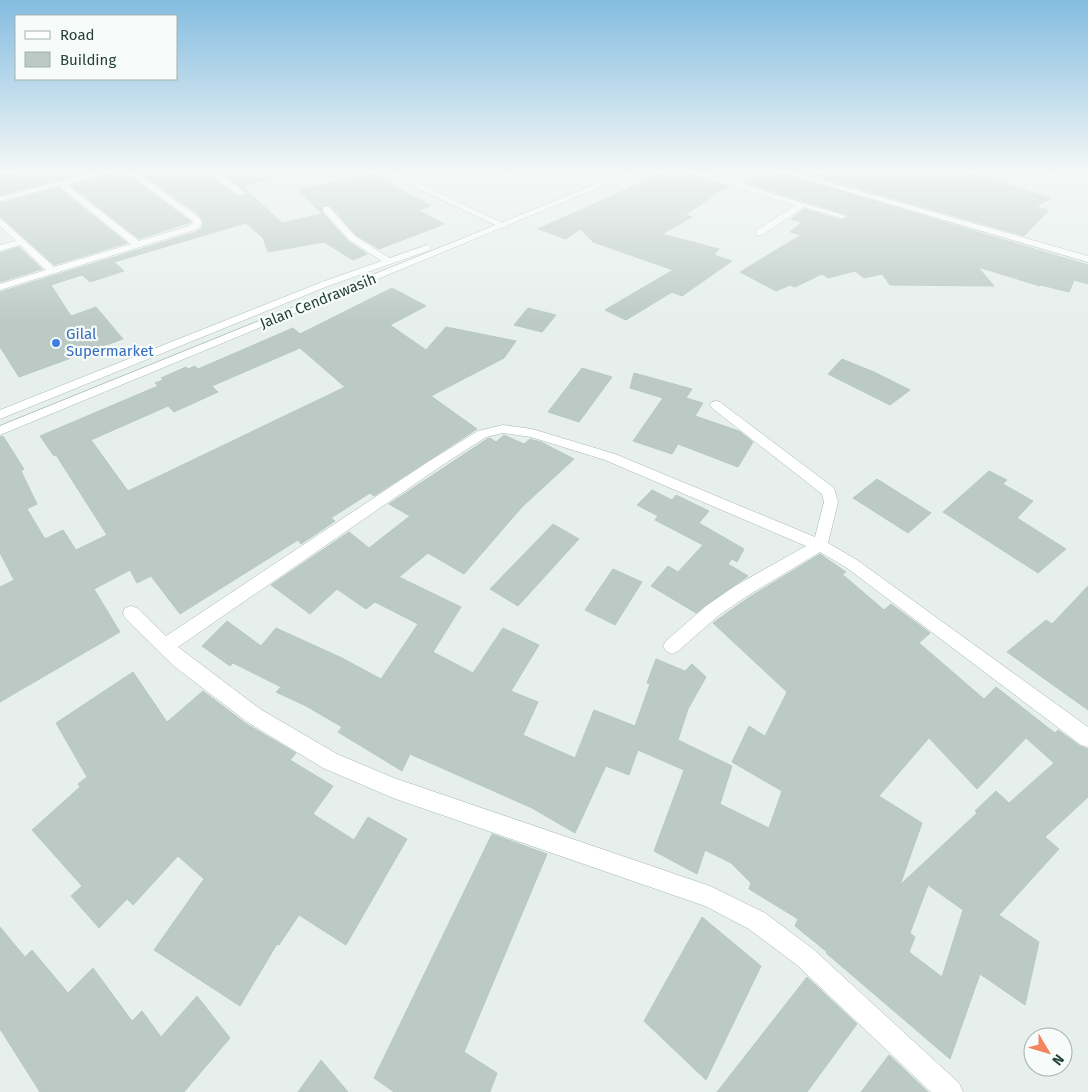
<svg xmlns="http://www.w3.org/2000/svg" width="1088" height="1092" viewBox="0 0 1088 1092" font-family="'Fira Sans',sans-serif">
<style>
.building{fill:#bbcac4;stroke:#b8c9c2;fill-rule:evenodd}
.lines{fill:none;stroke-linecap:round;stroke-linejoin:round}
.minor-casing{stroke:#a8b8b2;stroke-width:1}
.tertiary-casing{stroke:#a8b8b2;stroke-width:1}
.secondary-casing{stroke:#a4bbb3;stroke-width:1}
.minor{fill:#fff;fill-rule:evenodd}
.tertiary{fill:#fff;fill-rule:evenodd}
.secondary{fill:#fff;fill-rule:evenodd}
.shop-dot{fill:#3f7fe0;stroke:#f7fbf9;stroke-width:2}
.labels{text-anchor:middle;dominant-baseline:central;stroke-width:4.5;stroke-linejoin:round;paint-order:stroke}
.far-street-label{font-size:15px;fill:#24423a;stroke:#f7fbf9}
.far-shop-label{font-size:15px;fill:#366cbe;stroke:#f7fbf9;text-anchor:start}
</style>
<rect width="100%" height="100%" fill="#e6efeb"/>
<g class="building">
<polygon points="17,171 92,171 0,195 0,176"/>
<polygon points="117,171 123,171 191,222 139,239 71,186"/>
<polygon points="137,171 203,171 240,197 248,193 218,171 277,171 278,177 243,187 282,223 322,214 298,190 372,174 431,206 418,210 444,224 379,249 356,235 330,206 323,205 322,212 348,241 367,254 353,260 324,242 268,252 263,238 246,223 114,262 124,271 90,282 82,275 51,285 71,316 96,307 123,339 19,377 0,347 0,292 196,232 202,228 203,221 198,214"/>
<polygon points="667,171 682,171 728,186 685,215 692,217 662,234 719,249 714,255 732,261 682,296 672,292 626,320 605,310 673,270 593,242 580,229 566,239 538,229"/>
<polygon points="765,171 773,171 1088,265 1088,284 1074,280 1069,292 1041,285 1040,286 978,267 994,286 890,285 882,274 864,278 855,271 828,278 822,274 795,287 790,285 776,291 740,272 801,235 790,232 802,222 791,219 804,209 841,220 847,218 848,215 744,183"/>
<polygon points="827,171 964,171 1051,198 1036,207 1049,210 1024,236 817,177"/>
<polygon points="59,188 127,243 54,265 0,216 0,203"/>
<polygon points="19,247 42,269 0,282 0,253"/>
<path d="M 392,288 L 426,306 L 390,325 L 426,350 L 446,327 L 516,341 L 504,358 L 431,396 L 477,429 L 374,496 L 370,493 L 331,518 L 335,521 L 301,544 L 298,540 L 180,614 L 151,576 L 137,583 L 130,570 L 94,589 L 120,632 L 0,702 L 0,587 L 14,580 L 0,553 L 0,437 L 3,436 L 24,469 L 21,471 L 37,504 L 27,509 L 45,539 L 63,530 L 76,550 L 107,535 L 56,455 L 54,456 L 40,436 L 158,386 L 155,383 L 163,380 L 161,378 L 186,367 L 188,369 L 195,366 L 198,369 L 293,328 L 300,334 ZM 300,348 L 345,387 L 128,491 L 91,440 L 168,406 L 174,412 L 218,392 L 212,386 Z"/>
<polygon points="528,308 556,315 542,332 514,325"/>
<polygon points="842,359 874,372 910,390 890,405 828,374"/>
<polygon points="582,368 612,377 579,422 548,412"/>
<polygon points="634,373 692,389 686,398 703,403 695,416 739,431 753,442 738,467 678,444 672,454 633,441 663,398 630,388"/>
<path d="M 504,435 L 524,444 L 530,439 L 541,442 L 574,459 L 522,507 L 464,574 L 428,553 L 399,577 L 461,607 L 433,652 L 473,673 L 503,628 L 539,645 L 511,691 L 538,702 L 523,735 L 575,758 L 594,710 L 635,726 L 650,684 L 647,683 L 656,659 L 685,671 L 692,664 L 706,677 L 688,709 L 678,740 L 732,766 L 720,804 L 769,828 L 782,791 L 732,762 L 749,726 L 765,736 L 787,692 L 713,623 L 748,598 L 820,554 L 846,572 L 842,574 L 884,610 L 891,604 L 930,633 L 919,643 L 984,699 L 996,687 L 1055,733 L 1058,730 L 1080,746 L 1088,749 L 1088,797 L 1045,837 L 1059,849 L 999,915 L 1039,942 L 1025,1005 L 980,974 L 950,1059 L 826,953 L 827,952 L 795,926 L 798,919 L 749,889 L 751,883 L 731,863 L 705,850 L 697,874 L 654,851 L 684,770 L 638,750 L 629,775 L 606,766 L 575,833 L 532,808 L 410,754 L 402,771 L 338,732 L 342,727 L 306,706 L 276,692 L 281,687 L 233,663 L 230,666 L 202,646 L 227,621 L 261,646 L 276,628 L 342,658 L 381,679 L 418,624 L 375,602 L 366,609 L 337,589 L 310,614 L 271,585 L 349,532 L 369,548 L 410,516 L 389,504 L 487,439 L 490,438 L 496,442 ZM 929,738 L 977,789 L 1026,738 L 1054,763 L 1009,803 L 996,791 L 975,811 L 977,813 L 900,885 L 922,823 L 879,796 ZM 928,885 L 963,910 L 942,977 L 909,952 L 915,937 L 910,933 Z"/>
<polygon points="989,471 1007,480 1003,484 1033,501 1017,518 1066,549 1038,573 943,512"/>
<polygon points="877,479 931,513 908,533 853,498"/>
<polygon points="652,490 672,500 676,495 709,511 699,523 744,549 737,562 732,559 728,564 748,576 696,613 651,586 668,566 678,572 703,545 655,520 658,516 637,505"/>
<polygon points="553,524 579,539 518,606 490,589"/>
<polygon points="613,569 642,582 615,625 585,610"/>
<polygon points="1088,586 1088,710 1007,652 1046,620 1052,624"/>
<polygon points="133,672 167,722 203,691 245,723 296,753 290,760 333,786 313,814 354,840 368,817 407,839 346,945 299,915 279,945 277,944 240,1006 154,950 204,879 178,856 133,905 127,899 99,928 71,896 82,886 32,830 80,787 78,784 87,777 56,723"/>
<polygon points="492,834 547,854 464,1052 497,1073 490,1092 394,1092 374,1078"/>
<polygon points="702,917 761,966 706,1080 644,1021"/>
<polygon points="0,927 25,957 32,950 68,993 93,968 132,1021 142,1011 161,1037 197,996 230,1038 184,1092 40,1092 0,1029"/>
<polygon points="807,977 857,1024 807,1092 717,1092"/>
<polygon points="889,1055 928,1092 861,1092"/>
<polygon points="321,1060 348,1092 298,1092"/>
</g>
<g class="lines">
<g class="minor-casing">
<g id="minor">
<polygon points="0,171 6,171 0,174"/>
<polygon points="101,171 115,171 67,185 139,241 189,226 194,222 125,171 133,171 197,216 202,222 200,227 195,230 0,290 0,284 46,270 20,245 0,251 0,245 16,241 0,226 0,218 54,267 131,244 59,186 0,201 0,197"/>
<polygon points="205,171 214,171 246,193 239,195"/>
<polygon points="684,171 697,171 846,216 842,218 804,207 762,235 756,235 756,231 796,205"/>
<polygon points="776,171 789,171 1088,256 1088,262"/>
<polygon points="1030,171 1044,171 1057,176 1053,178"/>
<polygon points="323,207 329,207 355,236 391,259 391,263 385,263 349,240 323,211"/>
<polygon points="716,401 720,402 834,488 838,502 828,543 857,560 1088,727 1088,747 1081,745 847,568 820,552 747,596 718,616 678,651 672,654 666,651 663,646 666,641 706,606 735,586 806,546 605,460 531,437 503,433 486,437 441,466 178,647 260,709 337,754 394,778 710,886 765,913 813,949 959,1083 963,1092 931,1092 797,965 749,929 705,906 393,798 323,768 246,721 175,667 125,618 123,613 125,608 131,606 137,608 166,636 431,460 478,431 503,425 532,429 615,454 815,537 824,502 822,494 712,408 710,405 712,402"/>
</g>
</g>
<g class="tertiary-casing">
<polygon id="tertiary" points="381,171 391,171 509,226 502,228"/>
</g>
<g class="secondary-casing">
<g id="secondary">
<polygon points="629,171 639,171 0,435 0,426"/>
<polygon points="427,245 431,248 430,250 328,286 0,419 0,410 322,282"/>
</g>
</g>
<use href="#minor" class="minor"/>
<use href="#tertiary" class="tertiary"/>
<use href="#secondary" class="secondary"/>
</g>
<linearGradient id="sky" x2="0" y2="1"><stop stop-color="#84bce0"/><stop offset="0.53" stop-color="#f4f8f6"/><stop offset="1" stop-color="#f4f8f6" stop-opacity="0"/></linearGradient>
<rect width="1088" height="324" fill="url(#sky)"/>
<circle class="shop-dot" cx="56" cy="343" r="5"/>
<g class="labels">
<g class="far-street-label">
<text transform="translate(318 301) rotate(-22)">Jalan Cendrawasih</text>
</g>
<g class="far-shop-label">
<text x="66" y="334">Gilal<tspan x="66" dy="17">Supermarket</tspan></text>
</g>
</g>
<rect x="15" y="15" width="162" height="65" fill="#f7fbf9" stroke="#a3b1ad"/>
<rect x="25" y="31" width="25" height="8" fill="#ffffff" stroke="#a3b1ad"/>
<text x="60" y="40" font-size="15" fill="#24423a">Road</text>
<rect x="25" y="52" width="25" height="15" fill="#bbcac4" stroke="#a3b1ad"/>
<text x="60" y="65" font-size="15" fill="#24423a">Building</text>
<g transform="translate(1048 1052) rotate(128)"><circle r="24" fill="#f7fbf9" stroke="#a3b1ad"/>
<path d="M0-4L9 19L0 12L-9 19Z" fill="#f4845f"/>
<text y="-8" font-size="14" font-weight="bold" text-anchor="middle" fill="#24423a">N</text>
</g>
</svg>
